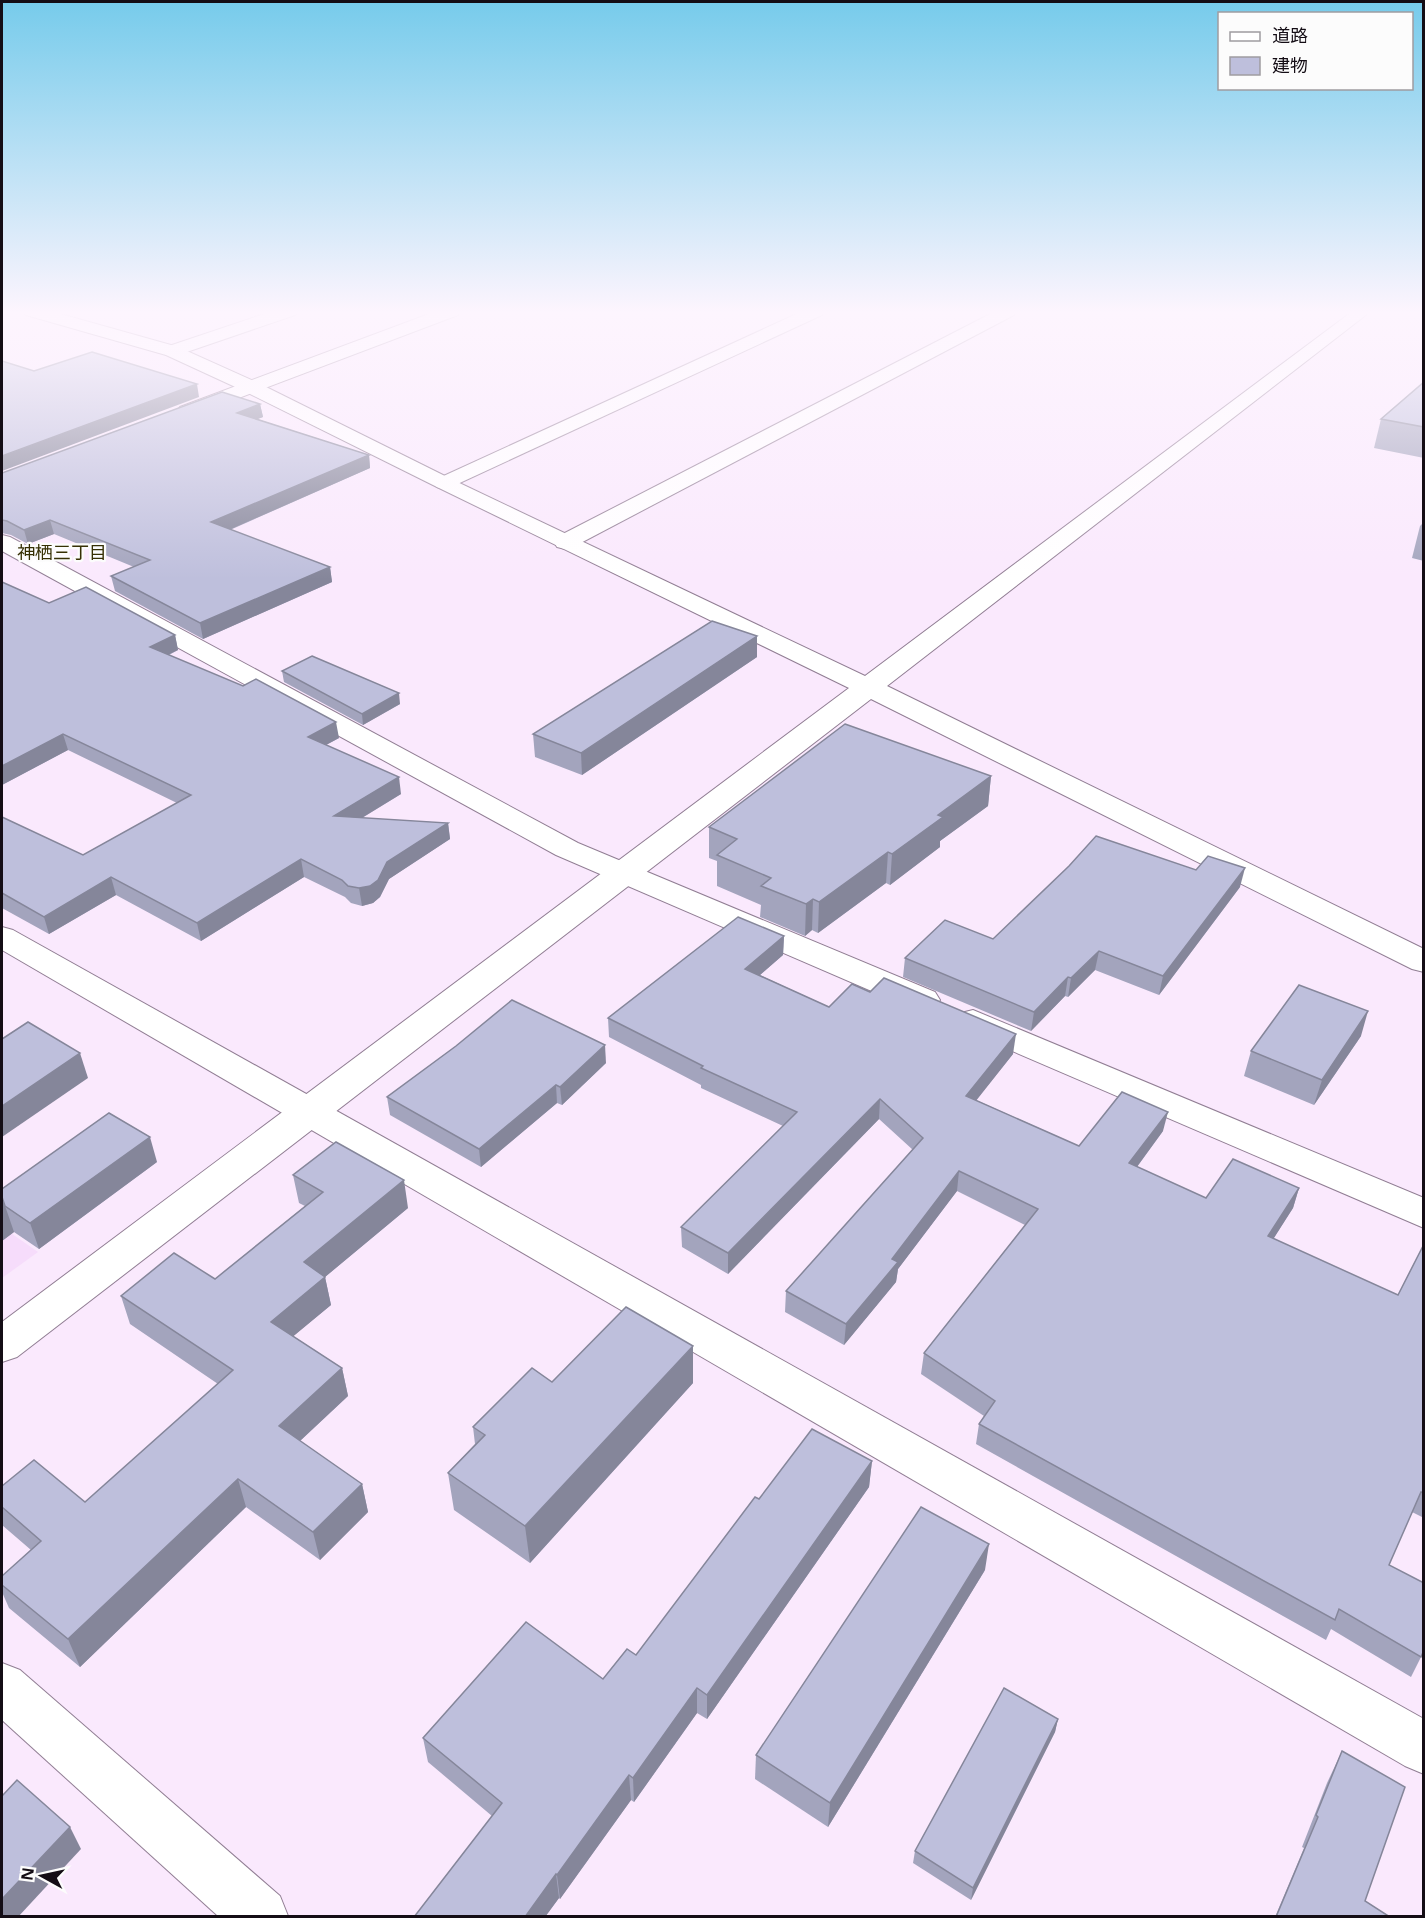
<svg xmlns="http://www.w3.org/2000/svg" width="1425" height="1918" viewBox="0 0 1425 1918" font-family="'Open Sans','Noto Sans JP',sans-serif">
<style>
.built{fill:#f6dcfb}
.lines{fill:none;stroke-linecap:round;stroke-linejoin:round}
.minor-casing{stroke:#917e94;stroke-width:2}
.tertiary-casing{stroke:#917e94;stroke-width:2}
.minor{fill:#fff;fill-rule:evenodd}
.tertiary{fill:#fff;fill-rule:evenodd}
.wall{fill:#a3a4bd}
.shaded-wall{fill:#85869a}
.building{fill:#bebfdc;stroke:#85869a;stroke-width:1.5}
.labels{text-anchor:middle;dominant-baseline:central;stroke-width:4.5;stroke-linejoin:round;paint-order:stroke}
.far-neighbourhood-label{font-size:18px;fill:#363004;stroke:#fcfcfc}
</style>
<rect width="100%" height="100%" fill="#fae9fd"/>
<polygon class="built" points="2,1227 38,1252 2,1278"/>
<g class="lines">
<g class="minor-casing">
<g id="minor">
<polygon points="273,311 297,311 295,315 178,355 166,355 163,351 166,347"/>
<polygon points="437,311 460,311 458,315 194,415 180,415 177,411 180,407"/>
<polygon points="803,311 824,311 822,315 451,487 444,489 437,487 433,483 437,479"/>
<polygon points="996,311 1016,311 1014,315 573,547 565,549 557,547 554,542 557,537"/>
<polygon points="2,535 10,537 578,843 935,992 940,1000 935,1008 923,1011 911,1008 556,855 2,551"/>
<polygon points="2,927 13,930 1424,1719 1424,1774 1405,1766 2,950"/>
<polygon points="973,1010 1424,1198 1424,1228 961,1029 956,1021 961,1013"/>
<polygon points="2,1663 20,1670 280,1896 288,1916 218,1916 2,1720"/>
</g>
</g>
<g class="tertiary-casing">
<polygon id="tertiary" points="24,311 50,311 178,347 258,383 451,479 865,676 1353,311 1371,311 887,686 1424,949 1424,972 1412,969 871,699 17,1357 2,1362 2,1322 849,688 437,487 244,391 166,355 26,315"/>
</g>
<use href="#minor" class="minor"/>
<use href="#tertiary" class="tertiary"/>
</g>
<g class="wall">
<polygon points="1424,382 1424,458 1374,448 1381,419"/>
<polygon points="260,404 263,417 257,419 369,455 370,468 230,530 330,567 332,582 203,639 115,591 111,576 134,567 54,534 28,544 11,535 2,533 2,473"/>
<polygon points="1424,522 1424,561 1412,558 1420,526"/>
<polygon points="2,582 49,603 175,635 178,650 169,655 339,738 326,745 401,794 362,818 448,823 450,839 389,879 380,897 373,903 362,906 351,903 345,897 304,877 201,941 116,895 49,934 2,908 2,817 83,855 177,803 68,750 2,785"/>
<polygon points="757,636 757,657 582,775 535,757 533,734"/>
<polygon points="282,671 400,704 363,725 284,682"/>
<polygon points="991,776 988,806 940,841 940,847 890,885 886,883 818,933 812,930 805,936 760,917 761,905 717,886 717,861 709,858 709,827"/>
<polygon points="1240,887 1159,995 1095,970 1068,997 1065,996 1031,1031 903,977 905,958"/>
<polygon points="784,936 783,955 760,975 829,1007 1013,1054 976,1100 1079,1146 1163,1131 1137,1167 1206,1198 1299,1188 1293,1208 1273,1239 1398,1295 1424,1244 1424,1518 1412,1512 1389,1565 1421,1657 1411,1677 1331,1629 1326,1640 976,1444 979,1424 984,1416 921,1374 924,1353 1025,1225 957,1191 898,1269 896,1282 844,1345 785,1312 786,1291 913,1150 879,1119 728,1274 682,1247 681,1227 783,1126 701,1088 701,1085 609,1037 608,1018"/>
<polygon points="1361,1036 1314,1105 1244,1076 1251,1051"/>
<polygon points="456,1046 606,1063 562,1105 557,1103 481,1167 390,1115 387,1097"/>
<polygon points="157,1162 39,1249 14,1232 2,1241 2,1189"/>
<polygon points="293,1175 408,1208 325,1277 331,1305 293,1336 342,1368 348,1396 300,1441 362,1484 368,1512 320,1560 246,1507 80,1667 9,1608 2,1592 2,1576 31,1550 2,1525 2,1486 85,1502 218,1384 130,1324 121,1296 215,1279 305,1206 299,1203"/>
<polygon points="552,1382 693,1383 530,1563 454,1510 448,1473 475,1444 473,1427"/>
<polygon points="872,1461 869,1487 707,1719 697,1713 634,1802 631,1800 560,1899 559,1898 545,1917 414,1917 492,1816 428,1762 423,1738 603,1679 636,1655 759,1499"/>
<polygon points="985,1570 828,1827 755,1779 756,1755"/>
<polygon points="1058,1719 1055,1732 971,1900 913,1863 915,1851"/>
<polygon points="1342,1751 1365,1901 1390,1917 1275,1917 1304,1848 1302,1847 1327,1783"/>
</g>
<g class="shaded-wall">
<polygon points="197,384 199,397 2,471 2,456"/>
<polygon points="260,404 263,417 239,426 237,413"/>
<polygon points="369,455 370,468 213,537 211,522"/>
<polygon points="50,520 54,534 28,544 24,530"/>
<polygon points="330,567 332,582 203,639 200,623"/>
<polygon points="175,635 178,650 153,662 150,647"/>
<polygon points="757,636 757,657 582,775 581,753"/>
<polygon points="399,693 400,704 363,725 362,714"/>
<polygon points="336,722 339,738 311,753 308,737"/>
<polygon points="63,734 68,750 2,785 2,766"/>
<polygon points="991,776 988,806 940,841 940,847 890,885 892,854 938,815"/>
<polygon points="399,777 401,794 337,833 334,816"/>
<polygon points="448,823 450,839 389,879 380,897 373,903 362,906 359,888 387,862"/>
<polygon points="888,852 886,883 818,933 819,902"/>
<polygon points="301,859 304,877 201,941 197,923"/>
<polygon points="1245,868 1240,887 1159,995 1163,976"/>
<polygon points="111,877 116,895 49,934 44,917"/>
<polygon points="813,899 812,930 805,936 806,904"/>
<polygon points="784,936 783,955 745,988 745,969"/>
<polygon points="1099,951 1095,970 1068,997 1071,978"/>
<polygon points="1068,977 1065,996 1031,1031 1034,1012"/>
<polygon points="1368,1011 1361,1036 1314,1105 1322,1080"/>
<polygon points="1016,1034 1013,1054 964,1116 966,1096"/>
<polygon points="605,1045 606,1063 562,1105 560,1087"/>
<polygon points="80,1053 88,1078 2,1137 2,1106"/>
<polygon points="556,1085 557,1103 481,1167 479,1149"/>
<polygon points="880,1099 879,1119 728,1274 728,1253"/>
<polygon points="1168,1112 1163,1131 1125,1183 1129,1163"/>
<polygon points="150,1137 157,1162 39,1249 30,1223"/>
<polygon points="959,1171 957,1191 898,1269 896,1282 844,1345 846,1324 892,1259"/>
<polygon points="404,1180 408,1208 325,1277 331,1305 278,1349 271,1322 304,1262"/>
<polygon points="1299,1188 1293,1208 1262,1257 1268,1236"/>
<polygon points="2,1197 14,1232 2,1241"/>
<polygon points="693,1346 693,1383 530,1563 525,1526"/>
<polygon points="342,1368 348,1396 286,1454 279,1426"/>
<polygon points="872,1461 869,1487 707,1719 707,1695"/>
<polygon points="238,1479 246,1507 80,1667 68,1639"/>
<polygon points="362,1484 368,1512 320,1560 313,1532"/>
<polygon points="989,1544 985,1570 828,1827 830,1803"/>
<polygon points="697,1688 697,1713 634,1802 633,1778"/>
<polygon points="1058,1719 1055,1732 971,1900 973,1888"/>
<polygon points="629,1775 631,1800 560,1899 557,1875"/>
<polygon points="70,1827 81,1849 18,1917 2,1917 2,1899"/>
<polygon points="556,1874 559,1898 545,1917 525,1917"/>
</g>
<g class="building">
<polygon points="92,352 197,384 2,456 2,361 34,371"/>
<polygon points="1424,382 1424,427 1381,419"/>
<polygon points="222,392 260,404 237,413 369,455 211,522 330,567 200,623 111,576 150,560 50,520 24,530 7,521 2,520 2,473"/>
<polygon points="2,582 49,603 86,587 175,635 150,647 243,686 256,679 336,722 308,737 399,777 334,816 448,823 387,862 378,880 370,886 359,888 348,886 342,880 301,859 197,923 111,877 44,917 2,893 2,817 83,855 191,795 63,734 2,766"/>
<polygon points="712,621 757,636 581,753 533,734"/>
<polygon points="312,656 399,693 362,714 282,671"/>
<polygon points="845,724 991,776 938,815 943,817 892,854 888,852 819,902 813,899 806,904 761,886 771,878 717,855 737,839 709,827"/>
<polygon points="1096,836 1196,870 1208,856 1245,868 1163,976 1099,951 1071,978 1068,977 1034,1012 905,958 945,920 993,939 1069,866"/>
<polygon points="738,917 784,936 745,969 829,1007 852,984 870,992 884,978 1016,1034 966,1096 1079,1146 1122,1092 1168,1112 1129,1163 1206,1198 1233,1159 1299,1188 1268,1236 1398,1295 1424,1244 1424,1493 1421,1492 1389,1565 1424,1583 1424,1650 1421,1657 1339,1609 1335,1620 979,1424 995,1401 924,1353 1038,1209 959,1171 892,1259 898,1262 846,1324 786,1291 923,1138 880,1099 728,1253 681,1227 797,1112 701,1068 703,1066 608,1018"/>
<polygon points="1299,985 1368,1011 1322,1080 1251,1051"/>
<polygon points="512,1000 605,1045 560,1087 556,1085 479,1149 387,1097 456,1046"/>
<polygon points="28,1022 80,1053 2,1106 2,1039"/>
<polygon points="109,1113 150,1137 30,1223 5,1206 2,1197 2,1189"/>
<polygon points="336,1142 404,1180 304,1262 325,1277 271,1322 342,1368 279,1426 362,1484 313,1532 238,1479 68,1639 2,1585 2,1576 41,1541 2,1507 2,1486 34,1460 85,1502 233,1370 121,1296 174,1253 215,1279 323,1192 293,1175"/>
<polygon points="626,1307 693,1346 525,1526 448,1473 485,1435 473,1427 532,1368 552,1382"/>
<polygon points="812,1429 872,1461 707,1695 697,1688 633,1778 629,1775 557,1875 556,1874 525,1917 414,1917 502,1803 423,1738 526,1622 603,1679 627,1649 636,1655 755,1497 759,1499"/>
<polygon points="921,1507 989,1544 830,1803 756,1755"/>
<polygon points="1004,1688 1058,1719 973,1888 915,1851"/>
<polygon points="1342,1751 1405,1787 1365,1901 1390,1917 1276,1917 1318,1817 1316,1815"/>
<polygon points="17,1780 70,1827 2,1899 2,1796"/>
</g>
<linearGradient id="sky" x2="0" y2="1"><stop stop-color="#76cbeb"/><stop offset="0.54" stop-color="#fdf5fe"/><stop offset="1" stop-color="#fdf5fe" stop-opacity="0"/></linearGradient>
<rect width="1425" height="579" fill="url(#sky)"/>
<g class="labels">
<g class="far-neighbourhood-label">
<text x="62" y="552">神栖三丁目</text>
</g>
</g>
<rect width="1425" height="1918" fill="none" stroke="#140d15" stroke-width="6"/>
<rect x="1218" y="12" width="195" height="78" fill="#fcfcfc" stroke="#9f9ca0" stroke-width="1.5"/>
<rect x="1230" y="32" width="30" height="9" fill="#ffffff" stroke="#9f9ca0" stroke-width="1.5"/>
<text x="1272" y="42" font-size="18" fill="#140d15">道路</text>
<rect x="1230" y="57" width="30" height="18" fill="#bebfdc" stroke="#9f9ca0" stroke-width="1.5"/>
<text x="1272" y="72" font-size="18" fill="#140d15">建物</text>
<g transform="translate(42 1876) rotate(278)" stroke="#fcfcfc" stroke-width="4.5" paint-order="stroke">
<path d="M0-4.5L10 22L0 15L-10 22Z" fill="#140d15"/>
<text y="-9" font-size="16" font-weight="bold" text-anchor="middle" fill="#140d15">N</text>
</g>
</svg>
